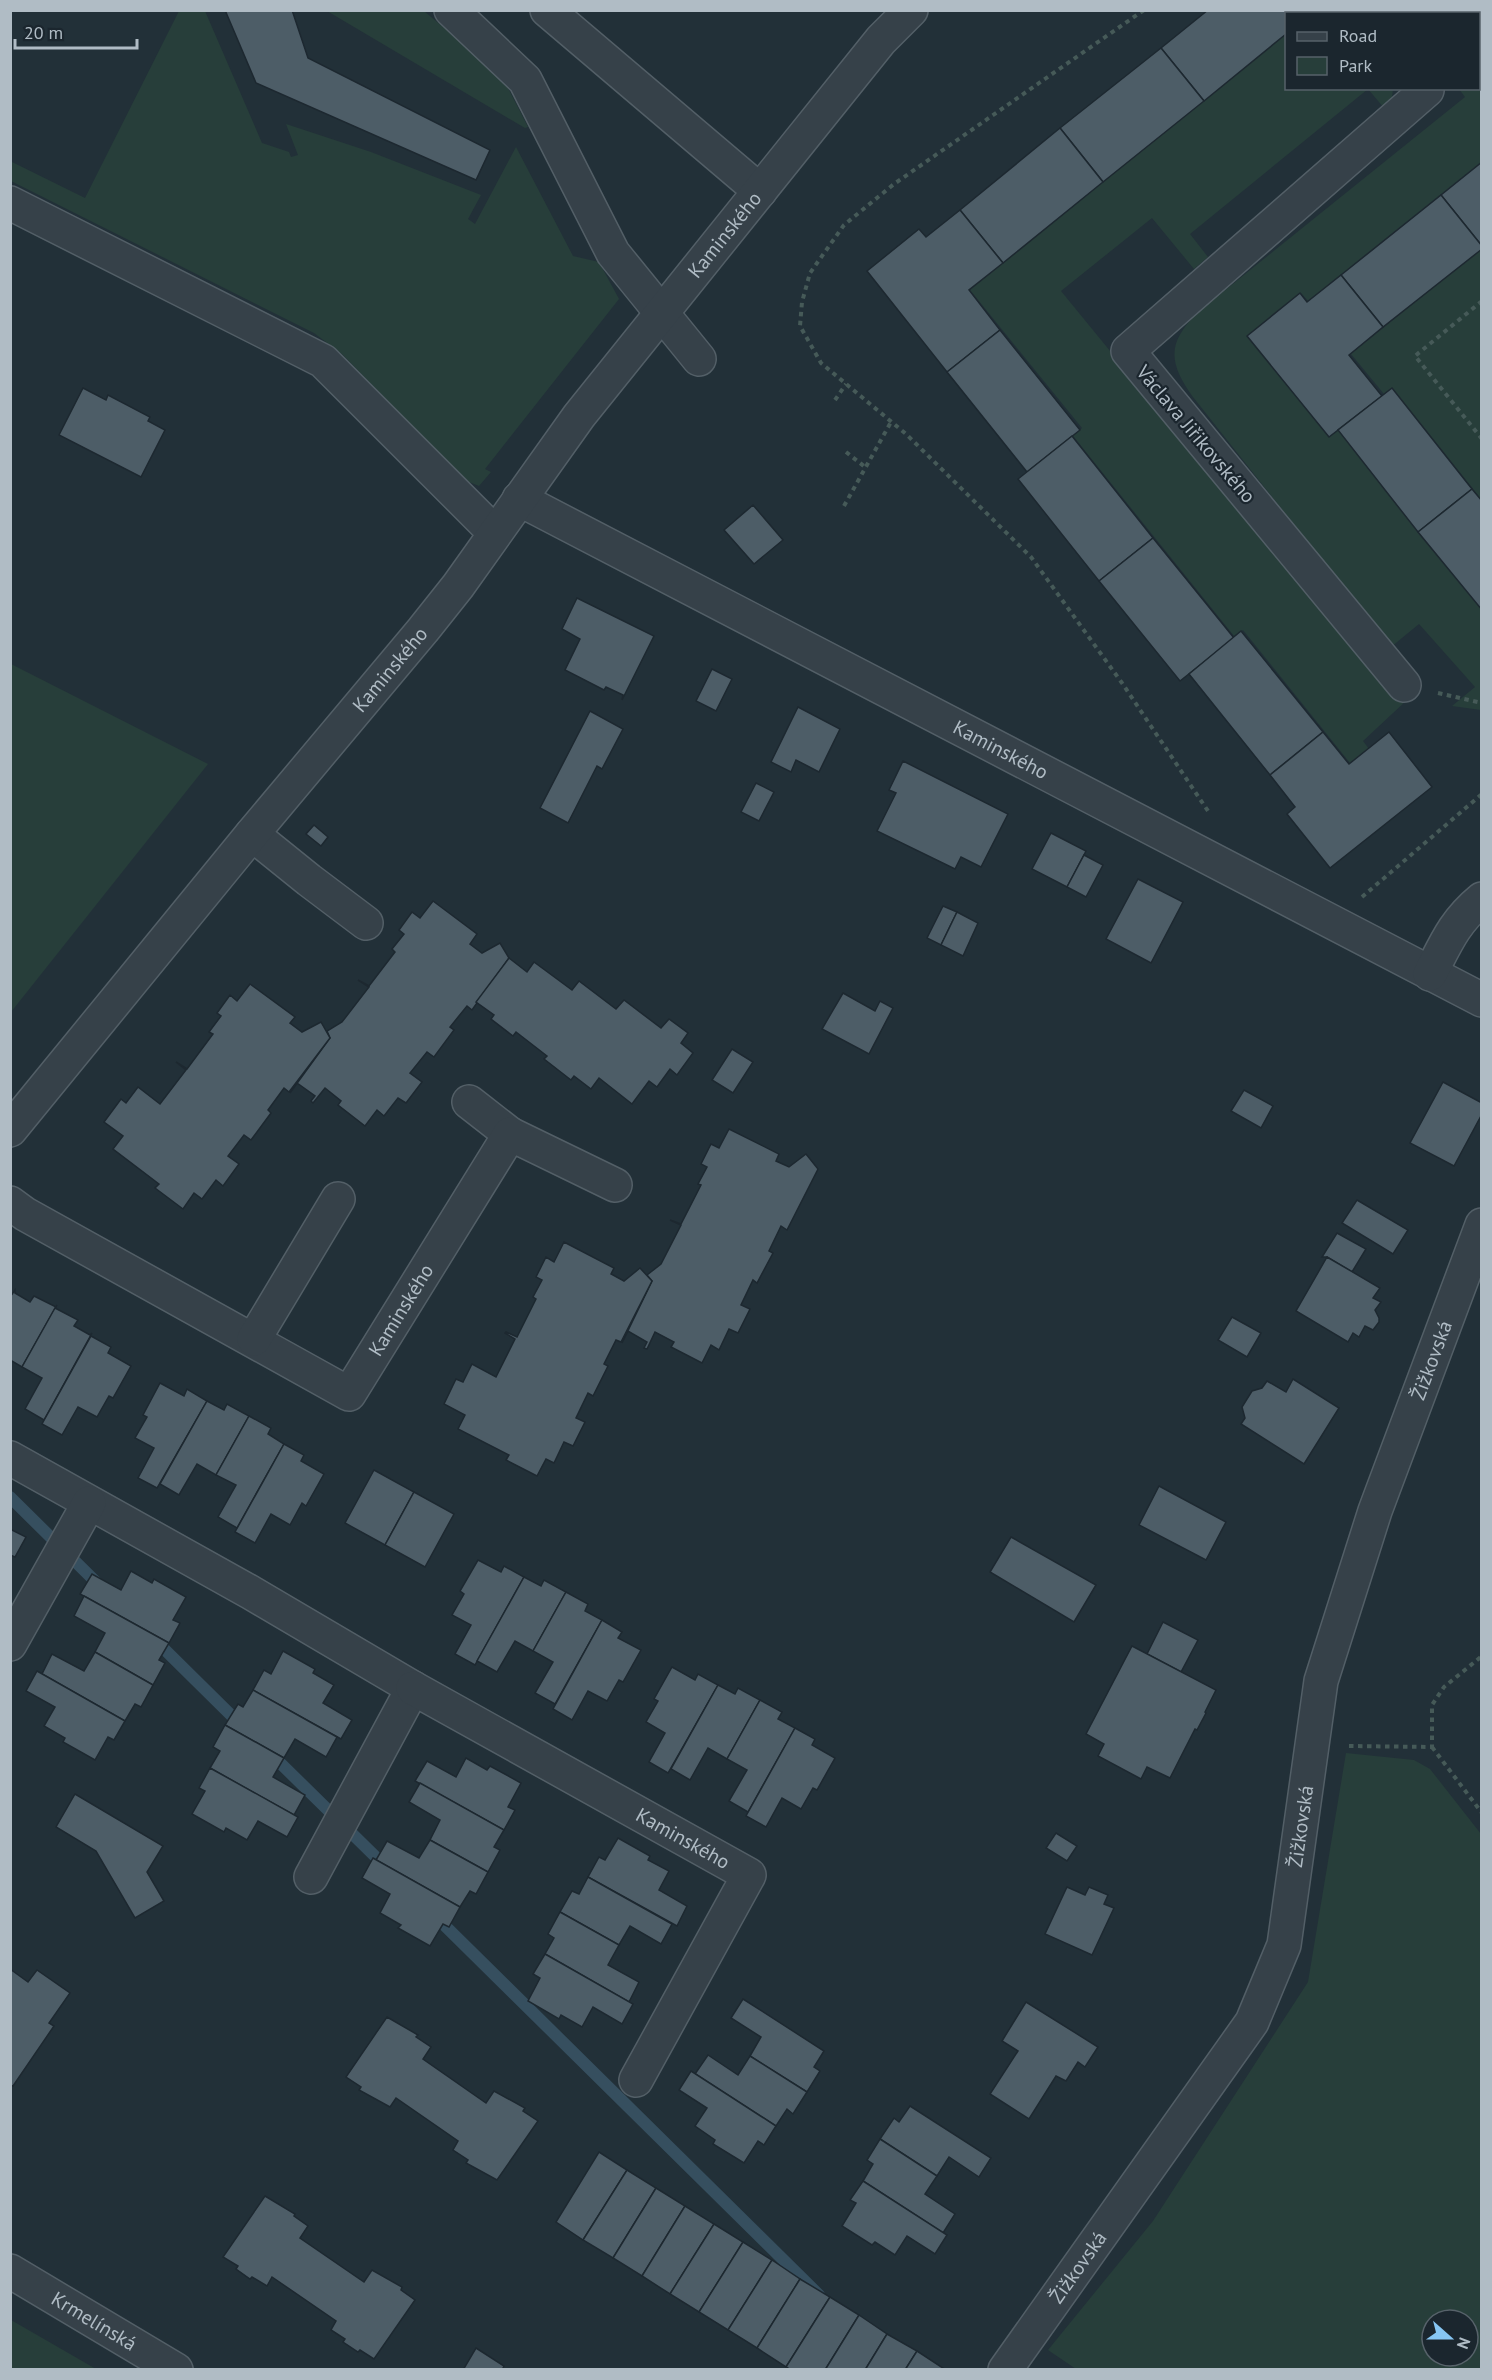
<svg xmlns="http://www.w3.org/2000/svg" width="1492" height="2380" viewBox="0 0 1492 2380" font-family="'PT Sans',sans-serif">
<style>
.green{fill:#273e3a;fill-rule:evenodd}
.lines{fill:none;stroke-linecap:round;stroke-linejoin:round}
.stream{stroke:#364f5f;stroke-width:12}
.building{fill:#4d5d67;stroke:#1d2830;stroke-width:1.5}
.minor-casing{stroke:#535f67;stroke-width:36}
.path{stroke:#465a58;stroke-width:4;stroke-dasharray:4.5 4.5;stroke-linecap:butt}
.minor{stroke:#364149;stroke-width:33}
.labels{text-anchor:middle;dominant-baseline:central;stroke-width:4.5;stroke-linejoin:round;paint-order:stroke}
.street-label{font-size:20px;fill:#b0bcc5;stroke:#1b262e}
</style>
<rect width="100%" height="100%" fill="#223038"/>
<g class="green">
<polygon points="179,11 205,11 262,143 289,152 291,157 298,155 286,124 371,152 481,195 468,219 475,224 516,147 573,256 599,262 619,299 485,469 491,472 479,486 469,482 457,472 342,354 314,333 11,181 10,161 85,198"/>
<polygon points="327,11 424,11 485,62 506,84 528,127 525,128"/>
<path d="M 1396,11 L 1481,11 L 1481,162 L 1308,301 L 1301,293 L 1248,335 L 1330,436 L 1338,430 L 1481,608 L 1481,710 L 1452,706 L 1475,687 L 1419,624 L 1391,647 L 1193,397 C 1168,362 1167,343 1198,312 L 1465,97 L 1459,89 L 1478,88 L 1478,14 L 1399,14 Z"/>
<polygon points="1286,34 1286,88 1393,89 1392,97 1384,108 1368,89 1190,234 1208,257 1194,269 1152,218 1061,291 1394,698 1407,700 1363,741 1369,749 1350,763 1243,630 1234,636 1073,436 1082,428 970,290"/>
<polygon points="1481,249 1481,499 1392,388 1384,394 1351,354"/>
<polygon points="11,664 208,764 11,1012"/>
<path d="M 1346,1753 L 1414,1760 L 1430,1769 L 1481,1834 L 1481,2369 L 1076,2369 L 1048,2350 L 1153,2221 L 1308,1982 ZM 1432,2320 L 1468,2320 L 1468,2356 L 1432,2356 Z"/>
<polygon points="11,2320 96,2369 11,2369"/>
</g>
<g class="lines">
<g class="stream">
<polyline points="10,1497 101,1587"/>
<polyline points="154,1639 242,1726"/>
<polyline points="270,1753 388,1869"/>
<polyline points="432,1913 819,2295"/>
</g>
</g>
<g class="building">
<polygon points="225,10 292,10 308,58 490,150 476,180 256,83"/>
<polygon points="1208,10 1297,10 1300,14 1286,14 1286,34 1204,101 1161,48"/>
<polygon points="1457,10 1482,10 1482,41 1478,37 1478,14 1460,14"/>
<polygon points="1161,48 1204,101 1103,182 1060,128"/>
<polygon points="1060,128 1103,182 1003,263 960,210"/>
<polygon points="1482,162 1482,246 1441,195"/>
<polygon points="1441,195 1482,246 1482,249 1383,327 1341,275"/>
<polygon points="960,210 1003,263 969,290 1000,330 947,372 867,271 919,229 926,237"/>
<polygon points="1341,275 1383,327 1349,355 1382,396 1329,437 1247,336 1300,293 1307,302"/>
<polygon points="1000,330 1080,430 1027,472 947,372"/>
<polygon points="83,388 106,400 108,395 150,417 148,421 165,430 141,477 59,435"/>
<polygon points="1392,388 1472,489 1418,532 1338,430"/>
<polygon points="1072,436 1153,538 1099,581 1018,479"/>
<polygon points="1472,489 1482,501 1482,610 1418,532"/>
<polygon points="753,505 783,540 754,564 724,530"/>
<polygon points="1153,538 1234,638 1180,681 1099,581"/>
<polygon points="577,598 654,636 622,700 623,695 606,687 604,690 565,670 580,639 562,629"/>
<polygon points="1241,631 1323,732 1270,775 1189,674"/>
<polygon points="712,669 732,679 716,711 696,701"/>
<polygon points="798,707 840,729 819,772 796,760 791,772 771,762"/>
<polygon points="590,711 623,729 602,769 597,766 568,823 540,808"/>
<polygon points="1323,732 1349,764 1389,732 1432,787 1330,868 1287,814 1295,807 1270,775"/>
<polygon points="903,761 1008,814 981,867 961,857 955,869 877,831 896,793 889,790"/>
<polygon points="756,783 774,792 759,821 741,812"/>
<polygon points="314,825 328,837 321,846 306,834"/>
<polygon points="1051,833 1086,851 1067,887 1032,869"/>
<polygon points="1084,855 1103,865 1086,897 1067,887"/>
<polygon points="1138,879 1183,902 1151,963 1106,939"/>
<polygon points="433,901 477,934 470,944 482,953 500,943 509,958 472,1010 467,1006 450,1027 454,1030 434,1057 427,1052 410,1073 422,1082 406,1103 398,1098 384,1116 377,1110 365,1126 338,1105 341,1101 325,1088 313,1103 311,1101 315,1096 297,1083 290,1093 330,1038 327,1031 342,1022 369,987 358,980 369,986 395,952 392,949 404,934 399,930 412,912 420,918"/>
<polygon points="943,906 957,912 941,945 927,938"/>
<polygon points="957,912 978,923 963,956 941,945"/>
<polygon points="509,958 527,972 534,962 572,990 579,981 616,1009 624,1000 661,1028 669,1019 688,1033 681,1043 693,1053 677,1075 670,1069 657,1087 649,1081 632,1104 599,1078 591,1089 574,1076 571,1080 544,1059 547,1056 516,1032 513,1036 491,1019 494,1015 476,1002"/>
<polygon points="250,984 295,1017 290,1023 302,1032 321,1022 330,1038 289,1092 284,1088 268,1110 271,1113 251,1140 244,1135 228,1156 239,1164 223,1186 216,1180 202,1199 194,1193 183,1209 155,1188 159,1184 113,1149 123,1136 104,1122 121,1099 126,1103 138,1087 160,1104 186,1070 176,1062 187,1069 213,1034 209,1032 221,1016 217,1013 230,995 237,1001"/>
<polygon points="843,993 875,1011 880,1001 893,1008 869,1054 822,1029"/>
<polygon points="732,1049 753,1062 733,1093 712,1080"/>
<polygon points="1443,1082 1482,1103 1482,1114 1454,1166 1410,1143"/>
<polygon points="1244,1090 1273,1106 1261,1128 1231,1111"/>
<polygon points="729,1129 779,1154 776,1161 789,1167 806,1154 818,1169 787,1230 781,1226 769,1251 773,1253 757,1283 753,1280 741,1305 750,1309 738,1333 729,1329 719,1350 711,1345 702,1363 671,1347 674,1342 655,1332 647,1349 644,1348 647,1342 628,1331 622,1343 652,1281 647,1275 661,1264 681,1225 670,1220 681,1224 701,1185 698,1184 707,1167 701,1164 711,1144 719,1148"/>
<polygon points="1357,1200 1408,1230 1393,1254 1342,1223"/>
<polygon points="1337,1233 1366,1249 1352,1272 1327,1257 1322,1257"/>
<polygon points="564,1242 614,1268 611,1274 624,1281 640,1268 652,1281 621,1342 616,1340 604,1364 608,1366 593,1396 588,1393 576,1418 585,1422 573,1446 564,1442 554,1463 546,1459 537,1476 506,1460 509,1455 458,1429 465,1415 444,1404 456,1379 463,1382 472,1364 496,1377 515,1339 505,1333 506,1332 517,1337 536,1299 533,1297 542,1280 536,1277 546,1257 554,1262"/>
<polygon points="1327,1257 1380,1288 1373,1298 1381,1302 1375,1310 1379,1318 1379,1322 1373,1330 1365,1326 1359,1337 1353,1333 1348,1342 1296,1311"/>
<polygon points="15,1290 15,1293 30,1302 34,1296 56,1307 57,1305 22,1367 10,1360 10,1297"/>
<polygon points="55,1308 78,1320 74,1326 90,1335 92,1333 44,1420 25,1409 42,1378 22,1367"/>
<polygon points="1232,1317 1261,1333 1247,1357 1218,1340"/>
<polygon points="91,1336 111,1347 108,1353 131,1366 113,1398 109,1396 97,1417 78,1407 62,1435 42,1424"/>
<polygon points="1293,1379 1339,1408 1304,1464 1241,1424 1245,1418 1242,1407 1252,1391 1262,1388 1267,1381 1286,1392"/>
<polygon points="160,1383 184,1396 187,1389 207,1401 157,1488 138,1478 154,1448 135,1438 147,1417 143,1415"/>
<polygon points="207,1401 224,1410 227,1404 249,1416 216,1475 197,1464 179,1495 160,1484"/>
<polygon points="249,1416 271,1428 268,1434 284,1444 237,1528 218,1517 236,1485 216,1475"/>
<polygon points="284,1444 304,1455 301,1461 324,1474 306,1506 302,1503 290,1525 271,1514 255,1543 235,1532"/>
<polygon points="374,1470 414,1492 385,1545 345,1523"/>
<polygon points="1159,1486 1226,1522 1206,1560 1139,1525"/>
<polygon points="414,1492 454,1514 425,1567 385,1545"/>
<polygon points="10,1529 26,1537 15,1557 10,1555"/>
<polygon points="1011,1537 1096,1585 1074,1622 990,1572"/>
<polygon points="478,1560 501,1572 504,1566 524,1577 475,1665 455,1654 471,1625 452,1615 464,1594 460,1591"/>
<polygon points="131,1571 152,1583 154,1579 186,1597 173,1620 180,1623 169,1643 80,1594 92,1574 121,1590"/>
<polygon points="524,1577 541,1586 544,1580 566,1592 533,1651 515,1641 497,1672 477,1661"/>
<polygon points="566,1592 588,1604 585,1611 602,1620 555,1704 535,1693 553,1662 533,1651"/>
<polygon points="84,1596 169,1643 159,1660 165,1663 153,1685 95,1652 105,1633 74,1616"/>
<polygon points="602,1620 622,1632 618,1638 641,1650 623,1682 619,1680 607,1701 588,1691 572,1720 553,1709"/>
<polygon points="1163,1622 1198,1640 1181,1672 1147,1654"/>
<polygon points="1132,1646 1216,1690 1205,1712 1206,1713 1197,1730 1195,1729 1170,1778 1147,1767 1141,1779 1098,1756 1104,1744 1086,1734"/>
<polygon points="283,1651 315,1669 313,1673 334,1685 323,1703 352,1720 341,1739 253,1690 264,1670 271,1674"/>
<polygon points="95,1652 153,1685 141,1707 135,1704 125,1721 42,1674 52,1654 84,1671"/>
<polygon points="672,1667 695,1680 698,1674 718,1685 668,1773 649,1762 665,1733 646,1722 658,1701 654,1699"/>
<polygon points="37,1671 125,1721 114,1740 108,1737 95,1760 63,1742 65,1738 44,1726 55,1707 26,1691"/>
<polygon points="718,1685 735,1694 738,1688 760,1700 727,1759 708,1748 690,1780 671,1769"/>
<polygon points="253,1690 337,1737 326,1757 295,1739 284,1758 225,1725 238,1704 243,1707"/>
<polygon points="760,1700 782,1712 778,1719 795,1728 748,1812 729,1801 747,1770 727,1759"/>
<polygon points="225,1725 284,1758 273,1777 305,1795 294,1815 210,1768 220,1751 213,1747"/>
<polygon points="795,1728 815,1739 812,1745 835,1758 817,1790 813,1788 801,1809 782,1798 766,1827 746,1816"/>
<polygon points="466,1758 487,1770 490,1766 521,1783 508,1807 515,1810 504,1830 415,1781 427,1761 456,1777"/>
<polygon points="210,1768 298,1817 287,1837 258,1821 247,1840 226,1828 224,1832 192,1814 205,1791 199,1788"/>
<polygon points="420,1783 504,1830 494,1847 500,1850 488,1872 430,1840 440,1820 409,1802"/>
<polygon points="75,1794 163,1846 147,1872 164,1901 135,1918 96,1851 56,1827"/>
<polygon points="1056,1833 1077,1846 1067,1861 1046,1848"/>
<polygon points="618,1838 650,1856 648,1860 669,1871 659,1890 687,1906 677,1926 588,1877 599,1857 605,1860"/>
<polygon points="430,1840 488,1872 476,1894 470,1891 460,1907 376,1860 387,1841 419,1858"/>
<polygon points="373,1858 460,1907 449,1927 443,1924 430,1946 398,1928 401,1925 380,1913 390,1894 362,1878"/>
<polygon points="588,1877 672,1924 661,1944 630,1926 619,1945 560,1912 572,1891 579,1894"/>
<polygon points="1067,1887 1085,1895 1089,1887 1108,1895 1104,1904 1114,1908 1092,1955 1045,1934"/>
<polygon points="560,1912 619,1945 608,1965 639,1982 629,2002 545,1954 554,1938 548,1934"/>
<polygon points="545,1954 633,2004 622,2024 593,2007 582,2027 561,2015 559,2019 528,2001 540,1978 533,1974"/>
<polygon points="10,1969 28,1982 37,1970 70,1993 49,2023 54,2026 13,2086 10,2085"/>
<polygon points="743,1999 824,2051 814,2067 820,2071 807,2092 750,2056 761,2037 731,2018"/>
<polygon points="1026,2002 1098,2047 1085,2067 1078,2062 1066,2081 1056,2076 1029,2119 990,2094 1018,2051 1002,2041"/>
<polygon points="387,2017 418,2035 416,2037 431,2047 423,2059 486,2103 494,2091 525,2108 523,2111 538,2121 497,2180 466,2163 468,2160 453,2150 458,2141 396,2098 390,2107 359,2090 361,2087 346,2077"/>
<polygon points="708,2055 738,2075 750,2056 807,2092 793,2114 787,2109 776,2126 695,2074"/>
<polygon points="691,2071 776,2126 764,2145 758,2141 744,2163 713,2144 715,2140 695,2126 707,2108 679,2090"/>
<polygon points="910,2106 991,2158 979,2177 949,2157 937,2176 880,2139 894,2118 899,2122"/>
<polygon points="880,2139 937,2176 925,2194 955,2214 943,2233 863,2181 873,2164 867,2160"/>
<polygon points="599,2152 627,2170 583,2240 556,2222"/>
<polygon points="627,2170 656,2188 613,2258 583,2240"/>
<polygon points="863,2181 947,2235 935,2254 907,2236 895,2255 875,2242 872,2245 842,2226 856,2203 850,2200"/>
<polygon points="656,2188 685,2206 642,2276 613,2258"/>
<polygon points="265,2196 295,2214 294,2216 308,2226 300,2238 364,2282 372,2270 402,2287 401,2290 415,2300 374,2359 360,2350 358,2352 343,2342 345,2339 331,2330 336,2321 272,2277 267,2286 252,2277 250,2279 236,2269 238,2266 223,2257"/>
<polygon points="685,2206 714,2224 670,2294 642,2276"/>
<polygon points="714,2224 743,2242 699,2312 670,2294"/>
<polygon points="743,2242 772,2260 728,2330 699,2312"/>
<polygon points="772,2260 800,2279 757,2348 728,2330"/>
<polygon points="800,2279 830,2297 786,2367 757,2348"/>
<polygon points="830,2297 859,2315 825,2370 791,2370 786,2367"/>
<polygon points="859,2315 887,2334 865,2370 825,2370"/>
<polygon points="887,2334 917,2351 905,2370 865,2370"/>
<polygon points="476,2348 504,2366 502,2370 463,2370"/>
<polygon points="917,2351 946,2370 905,2370"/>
</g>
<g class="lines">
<g class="minor-casing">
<g id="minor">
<polyline points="451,10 525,80 613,253 699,359"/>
<polyline points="547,10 760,191"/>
<polyline points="1365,10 1367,14"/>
<polyline points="10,203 323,361 495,533"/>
<path id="s1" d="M 519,499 L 1482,1000"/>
<polyline points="1404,685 1128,351 1427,90 1426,88"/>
<polyline points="252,834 309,880 366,923"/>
<path d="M 1430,974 C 1446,943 1454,922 1482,899"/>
<polyline points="469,1102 510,1134"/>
<path id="s2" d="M 10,1130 L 252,834 L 423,630 L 458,586 L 579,416 L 881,40 L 911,10"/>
<path id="s3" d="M 10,1203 L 25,1214 L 349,1394 L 510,1134 L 615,1185"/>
<polyline points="254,1339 338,1199"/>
<polyline points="10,1458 250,1592 413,1688 311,1877"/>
<polyline points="10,1644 89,1503"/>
<path id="s4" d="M 413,1688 L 749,1875 L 636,2080"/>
<path id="s5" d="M 10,2271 L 176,2370"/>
<path id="s6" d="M 1005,2370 L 1252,2022 L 1284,1945 L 1321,1681 L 1375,1511 L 1482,1225"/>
</g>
</g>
<g class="path">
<polyline points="1144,10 894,184 844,225 810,273 802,302 800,326 821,363 906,434 1031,557 1122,683 1210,814"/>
<polyline points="1424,10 1426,14"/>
<polyline points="1478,80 1482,84"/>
<polyline points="1482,301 1415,356 1482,439"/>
<polyline points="835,400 846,384"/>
<polyline points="846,452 865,467"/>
<polyline points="844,506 891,422"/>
<polyline points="1438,693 1482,703"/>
<polyline points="1362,897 1482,794"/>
<polyline points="1349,1746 1432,1747 1432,1705 1444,1687 1482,1656"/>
<polyline points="1432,1747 1482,1813"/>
</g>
<use href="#minor" class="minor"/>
</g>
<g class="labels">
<g class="street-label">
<text stroke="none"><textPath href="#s2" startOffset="1146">Kaminského</textPath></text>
<text transform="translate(1196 434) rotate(50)">Václava Jiřikovského</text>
<text stroke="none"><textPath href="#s2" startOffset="597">Kaminského</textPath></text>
<text stroke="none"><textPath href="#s1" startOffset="543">Kaminského</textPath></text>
<text stroke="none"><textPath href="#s3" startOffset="488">Kaminského</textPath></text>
<text stroke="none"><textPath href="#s6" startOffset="1116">Žižkovská</textPath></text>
<text stroke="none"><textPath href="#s6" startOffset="630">Žižkovská</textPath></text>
<text stroke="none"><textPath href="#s4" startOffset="309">Kaminského</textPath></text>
<text stroke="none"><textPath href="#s6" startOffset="126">Žižkovská</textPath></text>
<text stroke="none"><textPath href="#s5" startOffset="98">Krmelínská</textPath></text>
</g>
</g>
<rect width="1492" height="2380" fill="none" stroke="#b0bcc5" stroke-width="24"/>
<rect x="1285" y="12" width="195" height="78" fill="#1b262e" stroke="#57626a" stroke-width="1.5"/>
<rect x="1297" y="32" width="30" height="9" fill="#364149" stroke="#57626a" stroke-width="1.5"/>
<text x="1339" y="42" font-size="18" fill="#b0bcc5">Road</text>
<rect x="1297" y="57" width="30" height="18" fill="#273e3a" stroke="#57626a" stroke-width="1.5"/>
<text x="1339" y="72" font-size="18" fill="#b0bcc5">Park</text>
<g transform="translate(1450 2338) rotate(111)"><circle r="28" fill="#1b262e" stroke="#57626a" stroke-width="1.5"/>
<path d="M0-4.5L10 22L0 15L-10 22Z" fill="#87c6f3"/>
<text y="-9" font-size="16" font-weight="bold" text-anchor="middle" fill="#b0bcc5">N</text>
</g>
<path d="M15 39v9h122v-9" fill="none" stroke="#b0bcc5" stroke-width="3"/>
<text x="24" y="39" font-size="18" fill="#b0bcc5" stroke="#1b262e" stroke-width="4.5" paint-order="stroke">20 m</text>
</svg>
